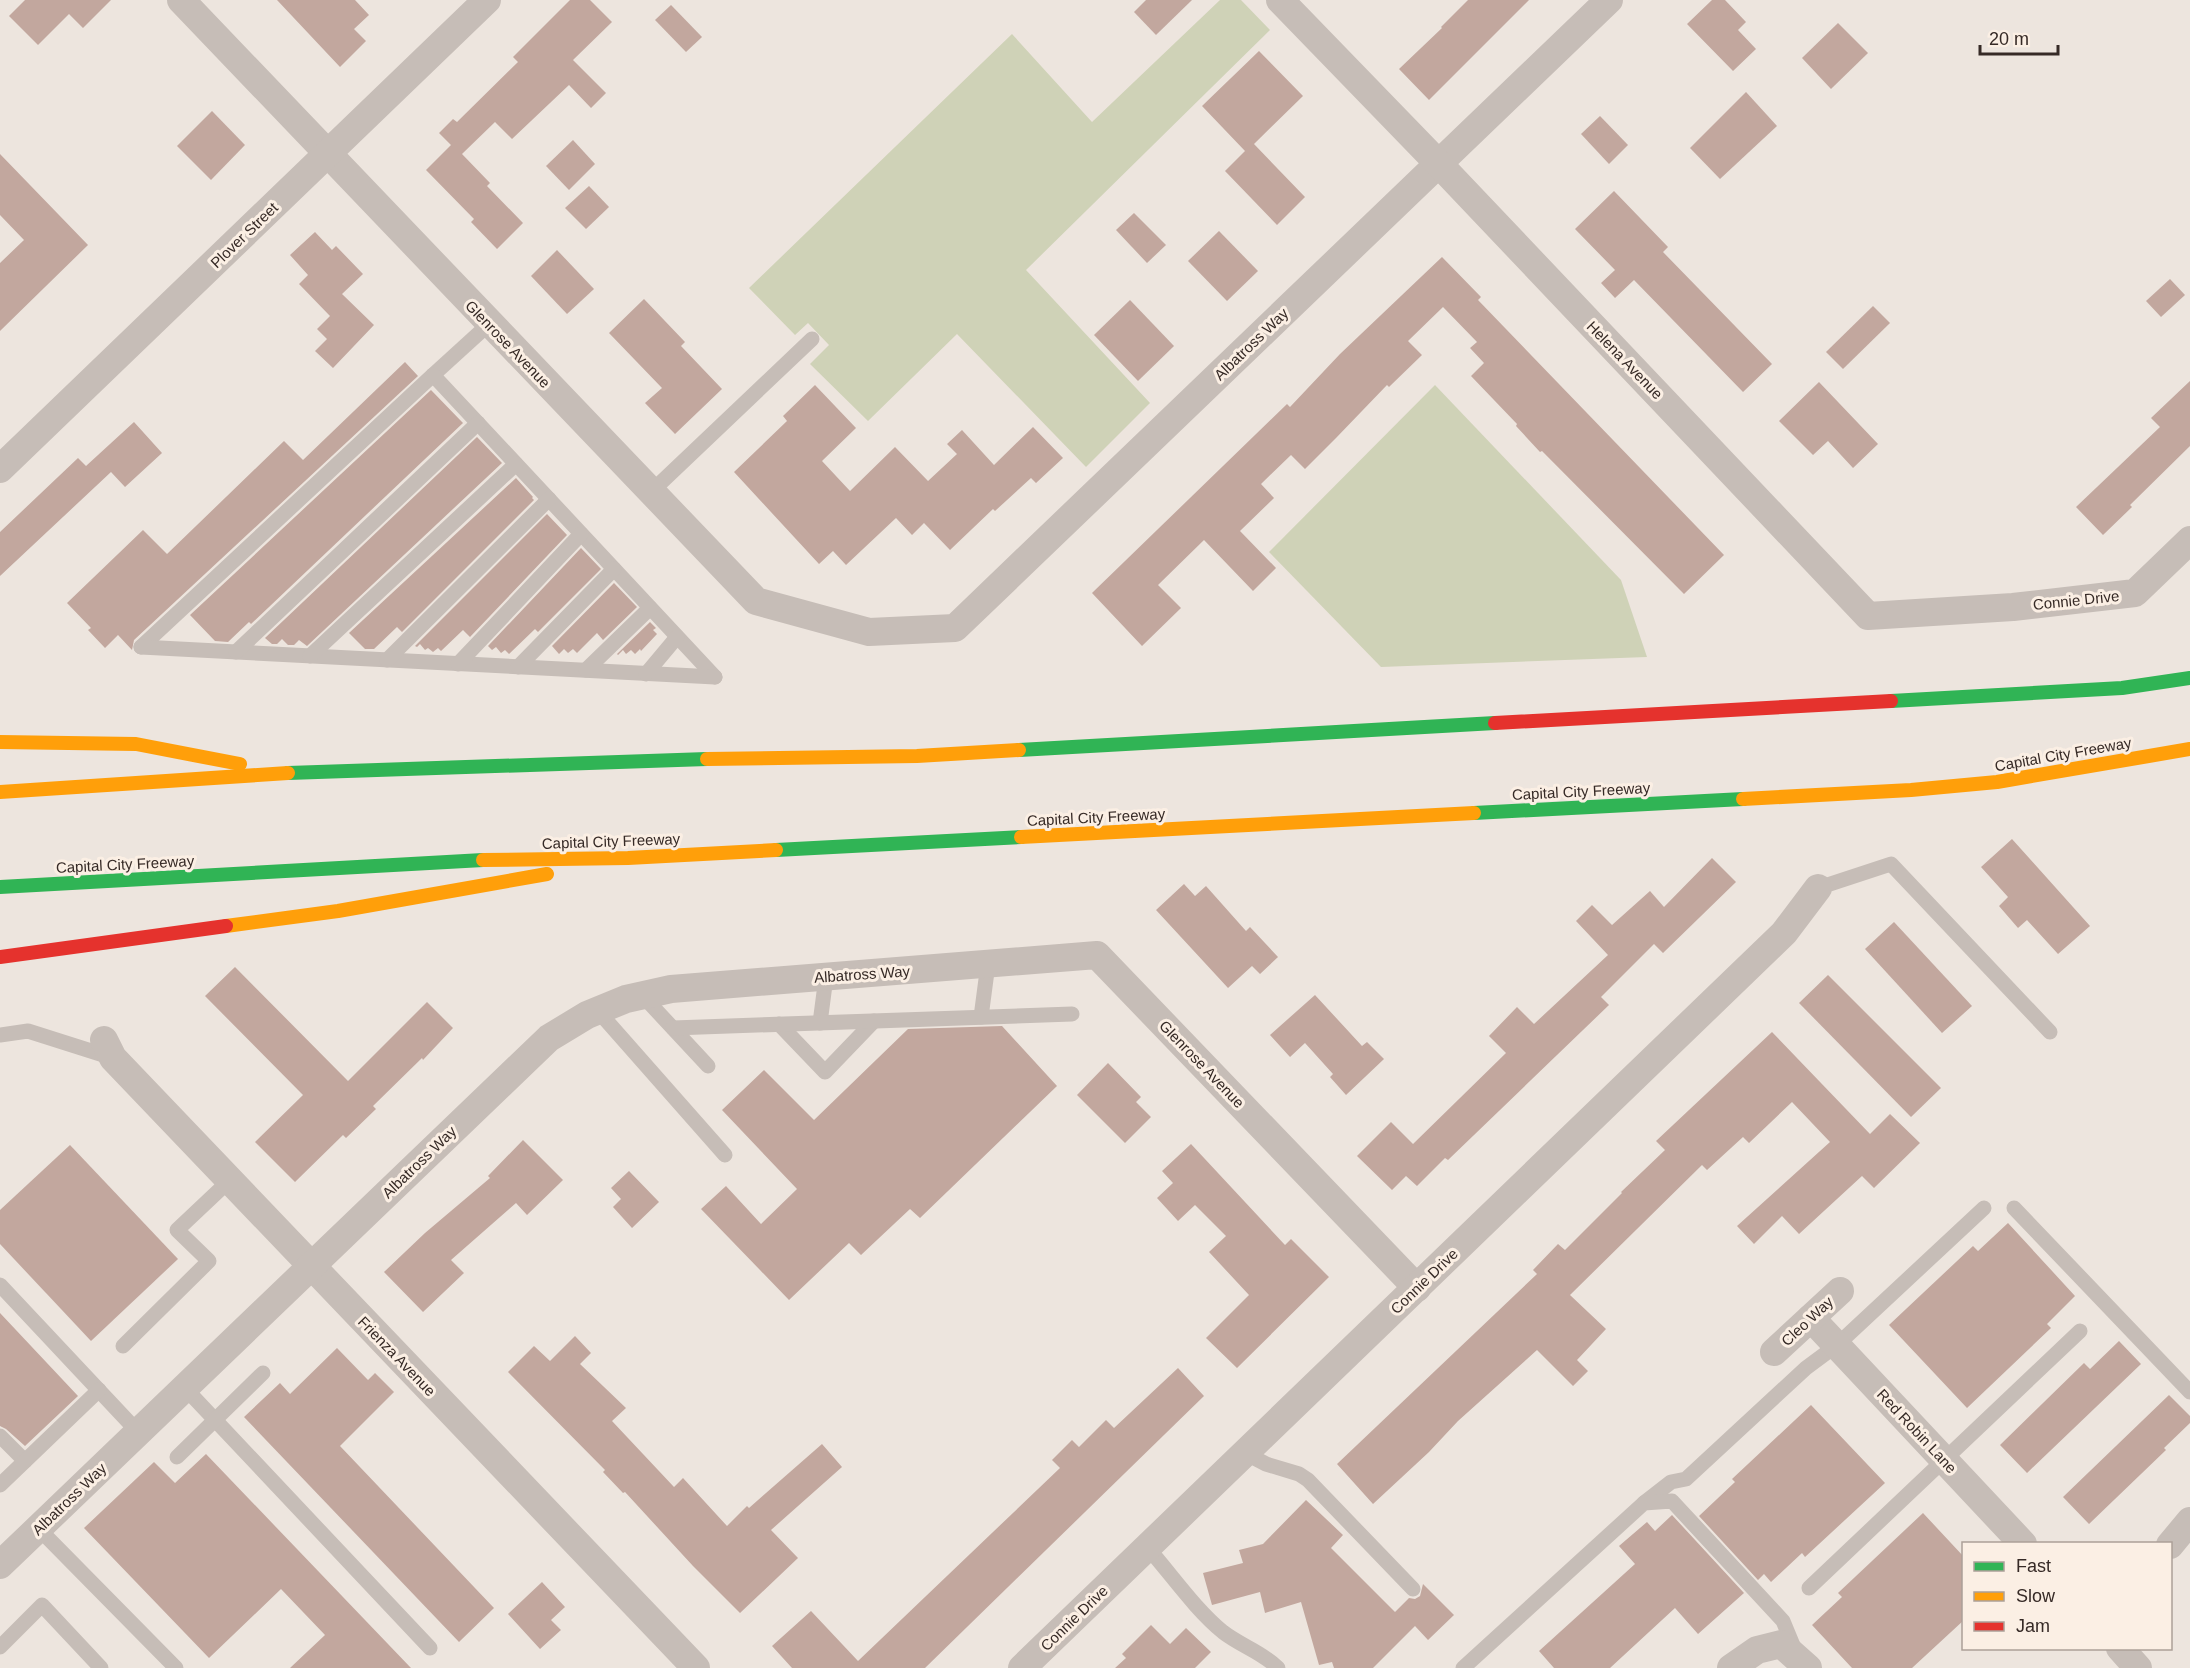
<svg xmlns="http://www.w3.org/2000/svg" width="2190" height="1668" viewBox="0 0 2190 1668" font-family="Arial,sans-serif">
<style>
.green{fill:#cfd2b7}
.building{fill:#c2a79e}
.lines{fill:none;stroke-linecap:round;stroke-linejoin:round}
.lane{stroke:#c6bdb7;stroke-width:15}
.street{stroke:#c6bdb7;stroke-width:28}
.fast{stroke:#30b455;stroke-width:14}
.slow{stroke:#ff9f0a;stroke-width:14}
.jam{stroke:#e5322d;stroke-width:14}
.labels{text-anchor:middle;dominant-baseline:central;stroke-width:6;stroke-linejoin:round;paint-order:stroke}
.street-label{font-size:15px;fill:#362a26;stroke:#fbefe4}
</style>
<rect width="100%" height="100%" fill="#ede5de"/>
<g class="green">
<polygon points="1220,0 1241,0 1270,30 1026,270 1150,403 1086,467 957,334 868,421 810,364 829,345 808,323 795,335 749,288 1012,34 1092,122"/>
<polygon points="1435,385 1621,580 1647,657 1381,667 1269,552"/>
</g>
<g class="building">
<polygon points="25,0 111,0 83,28 69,14 38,45 9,16"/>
<polygon points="277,0 355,0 369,15 354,29 366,41 340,67"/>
<polygon points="570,0 590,0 612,22 573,60 606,93 591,108 569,85 512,139 495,122 462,154 490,183 487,186 523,223 497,249 471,222 474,219 426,170 451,145 439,133 453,119 457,122 518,62 513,57"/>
<polygon points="1146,0 1192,0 1156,35 1134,12"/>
<polygon points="1468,0 1529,0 1429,100 1399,69 1442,28 1441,27"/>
<polygon points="1712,0 1725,0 1746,22 1738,30 1756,49 1733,71 1687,24"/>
<polygon points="671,5 702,37 686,52 655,20"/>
<polygon points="1838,23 1868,53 1831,89 1802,58"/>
<polygon points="1259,51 1303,96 1254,144 1305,197 1277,225 1225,171 1245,151 1202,106"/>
<polygon points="1746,92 1777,126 1720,179 1690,148"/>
<polygon points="212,111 245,145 211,180 177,146"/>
<polygon points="1600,116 1628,145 1609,164 1581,134"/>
<polygon points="573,140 595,164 569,190 546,166"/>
<polygon points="0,154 88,245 0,331 0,263 24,240 0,215"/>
<polygon points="589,186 609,207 586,229 565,208"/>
<polygon points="1614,191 1668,247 1663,252 1772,364 1743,392 1634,280 1615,298 1601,283 1615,270 1575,229"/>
<polygon points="1134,213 1166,245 1147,263 1116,230"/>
<polygon points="1219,231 1258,271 1227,301 1188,261"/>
<polygon points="315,232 332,250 336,246 363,274 342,294 374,325 333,368 315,351 327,339 317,329 330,316 299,284 308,275 290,255"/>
<polygon points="557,250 594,289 567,314 531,276"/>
<polygon points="1442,257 1481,297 1478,300 1724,555 1684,594 1542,451 1540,452 1516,426 1517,424 1471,376 1484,363 1470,348 1477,342 1443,307 1408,341 1422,355 1389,387 1387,385 1336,438 1305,469 1291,455 1261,484 1274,498 1240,531 1276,568 1253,591 1204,540 1158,585 1181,608 1142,646 1092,593 1287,404 1290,407 1340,354"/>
<polygon points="2170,279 2185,295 2161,317 2146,301"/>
<polygon points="644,299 685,342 681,346 722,389 675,434 645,403 662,388 609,333"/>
<polygon points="1130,300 1174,346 1138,381 1094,335"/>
<polygon points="1873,306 1890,323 1843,369 1826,352"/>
<polygon points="405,362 418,376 134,640 132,650 118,635 105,648 88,630 91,628 67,603 143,530 167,554 284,441 303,460"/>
<polygon points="2190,381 2190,446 2130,505 2132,507 2103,535 2076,507 2160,427 2151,418"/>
<polygon points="1819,382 1878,444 1853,468 1828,441 1813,455 1779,421"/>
<polygon points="815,385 856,428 822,461 850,491 895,447 928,481 957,454 947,444 962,430 994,465 1033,427 1063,458 1036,483 1031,478 995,511 993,509 950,550 924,523 912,535 896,518 846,565 833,551 819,564 734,472 787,421 783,416"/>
<polygon points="431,390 463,423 251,624 249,622 228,642 215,641 190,615"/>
<polygon points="134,422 162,453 125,487 111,472 0,576 0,532 78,458 86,466"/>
<polygon points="477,437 502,463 307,646 299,640 294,645 288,645 282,639 277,644 272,644 265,638"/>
<polygon points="516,478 533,497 532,498 534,500 402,632 397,627 374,649 365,649 349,633"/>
<polygon points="547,514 567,535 470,637 463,630 441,651 438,648 433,652 428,648 425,650 420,644 417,647 415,646"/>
<polygon points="581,548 601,569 538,632 535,629 509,654 505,650 501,653 496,647 492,650 488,646"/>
<polygon points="614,583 637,607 603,640 597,633 577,653 573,649 568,653 564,649 559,654 552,646"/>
<polygon points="650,622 656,628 653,630 657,634 641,651 640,649 635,654 631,650 626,654 623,650 618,655 617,654"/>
<polygon points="2012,839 2090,926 2058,954 2027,920 2018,928 1999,906 2008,897 1981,867"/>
<polygon points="1712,858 1736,882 1663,953 1654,944 1601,997 1609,1005 1448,1160 1445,1158 1417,1186 1406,1176 1392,1190 1357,1156 1391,1122 1413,1144 1506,1053 1489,1036 1517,1007 1534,1024 1608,955 1576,921 1592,905 1612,925 1650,891 1664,907"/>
<polygon points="1184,884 1195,896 1206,886 1246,931 1250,927 1278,957 1260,974 1252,966 1228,988 1156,910"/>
<polygon points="1894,922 1972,1006 1942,1033 1865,949"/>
<polygon points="235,967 348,1081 427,1002 453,1028 423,1060 422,1058 373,1106 376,1109 346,1138 343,1135 295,1182 255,1142 303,1095 205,996"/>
<polygon points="1828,975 1941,1088 1911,1117 1799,1003"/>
<polygon points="1315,995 1362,1046 1367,1042 1384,1059 1346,1095 1330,1077 1333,1074 1305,1043 1290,1057 1270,1035"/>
<polygon points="1002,1026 1057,1086 920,1218 910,1209 861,1255 849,1243 789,1300 701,1209 726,1186 761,1224 797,1189 722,1110 764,1070 814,1120 908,1029"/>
<polygon points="1772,1032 1870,1134 1890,1114 1920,1143 1874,1188 1862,1176 1799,1234 1782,1216 1754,1244 1737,1226 1830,1142 1792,1102 1749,1143 1743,1137 1707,1170 1702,1165 1570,1295 1606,1329 1577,1360 1588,1371 1573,1386 1537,1350 1458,1421 1429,1452 1373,1504 1337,1464 1537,1274 1533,1270 1558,1244 1565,1250 1622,1193 1621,1192 1665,1150 1656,1141"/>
<polygon points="1108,1063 1141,1097 1136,1102 1151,1117 1125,1143 1077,1095"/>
<polygon points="523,1140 563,1180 527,1215 516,1203 451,1260 464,1273 423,1312 384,1272 425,1233 490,1178 488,1176"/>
<polygon points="1191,1144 1285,1245 1291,1239 1329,1277 1237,1368 1206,1338 1249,1295 1209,1252 1226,1236 1195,1205 1178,1221 1157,1198 1173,1183 1162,1171"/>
<polygon points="70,1145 178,1259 91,1341 0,1244 0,1210"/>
<polygon points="629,1171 659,1202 632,1228 613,1207 621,1199 611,1188"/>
<polygon points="2008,1223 2075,1296 2047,1324 2051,1328 1967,1408 1889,1325 1973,1246 1978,1251"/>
<polygon points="0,1313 78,1396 25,1446 6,1429 0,1426"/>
<polygon points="575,1336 591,1353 580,1364 626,1408 612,1421 674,1487 683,1478 727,1526 747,1506 749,1508 822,1444 842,1467 771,1530 798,1558 740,1613 693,1566 625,1492 623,1493 603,1472 605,1470 508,1372 534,1346 550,1361"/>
<polygon points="2119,1341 2141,1364 2027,1473 2000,1445 2084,1363 2090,1369"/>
<polygon points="337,1348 368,1380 375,1373 394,1392 340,1446 494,1608 459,1642 244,1417 280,1383 290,1394"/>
<polygon points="1178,1368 1204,1396 925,1668 792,1668 772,1646 811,1611 858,1661 1060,1468 1052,1460 1072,1440 1079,1447 1106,1420 1114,1428"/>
<polygon points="2169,1395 2190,1416 2190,1423 2164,1448 2166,1450 2089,1524 2063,1497"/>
<polygon points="1811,1405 1885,1483 1805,1557 1802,1553 1771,1582 1764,1574 1758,1580 1699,1516 1735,1482 1732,1479"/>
<polygon points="206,1454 411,1668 290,1668 325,1635 281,1589 209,1658 84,1528 154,1462 175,1483"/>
<polygon points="1306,1500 1343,1535 1331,1548 1395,1612 1409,1598 1415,1599 1420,1596 1423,1584 1454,1615 1428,1640 1415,1626 1373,1668 1334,1668 1332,1662 1319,1665 1301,1602 1265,1613 1260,1592 1212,1605 1203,1573 1243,1563 1239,1550 1263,1544"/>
<polygon points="1923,1513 1964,1557 1964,1620 1912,1668 1852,1668 1812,1625 1842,1597 1838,1593"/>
<polygon points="1672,1515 1744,1593 1698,1634 1675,1608 1610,1668 1554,1668 1539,1651 1635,1564 1619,1546 1647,1522 1655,1531"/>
<polygon points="542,1582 565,1607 551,1620 561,1630 540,1649 508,1614"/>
<polygon points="1151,1625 1170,1644 1186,1628 1211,1652 1195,1668 1115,1668 1126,1658 1122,1654"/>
</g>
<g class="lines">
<g class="lane">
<polyline points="433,375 489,324"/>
<polyline points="651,492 812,339"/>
<polyline points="141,647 433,375 715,677"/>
<polyline points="141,647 715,677"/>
<polyline points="236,652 478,423"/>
<polyline points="310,656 516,464"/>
<polyline points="387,660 549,499"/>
<polyline points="458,664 581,534"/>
<polyline points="518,667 614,569"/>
<polyline points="586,670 650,608"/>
<polyline points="646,674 677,637"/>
<polyline points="1818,888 1891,864 2050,1032"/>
<polyline points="642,995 708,1066"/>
<polyline points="598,1011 725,1155"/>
<polyline points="981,1017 988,964"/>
<polyline points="820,1023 826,977"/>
<polyline points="779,1024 825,1072 874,1021"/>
<polyline points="673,1028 1072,1014"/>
<polyline points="0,1035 28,1031 113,1058"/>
<polyline points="2014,1208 2190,1392"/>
<polyline points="0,1285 138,1432"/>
<polyline points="123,1346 209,1261 177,1230 230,1180"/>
<polyline points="184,1387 430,1648"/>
<polyline points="0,1436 25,1461"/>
<polyline points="1245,1453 1266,1464 1299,1474 1308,1480 1413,1589"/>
<polyline points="177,1457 263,1373"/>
<polyline points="0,1485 99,1390"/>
<polyline points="1644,1503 1671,1482 1686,1479 1806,1368 1837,1345 1984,1208"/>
<polyline points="38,1528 176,1668"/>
<path d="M 1147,1547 C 1172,1575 1194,1608 1223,1632 C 1241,1646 1262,1652 1278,1668"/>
<polyline points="1809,1588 2080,1331"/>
<polyline points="0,1647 42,1605 101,1668"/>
<polyline points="1463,1668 1644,1503 1672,1501 1783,1621 1795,1650"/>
</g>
<g class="street">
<polyline points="181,0 756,601 869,632 955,628 1609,0"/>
<polyline points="1280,0 1438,163 1868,616 2013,607 2135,593 2190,540"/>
<polyline points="0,469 487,0"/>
<polyline points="104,1040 113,1058 696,1668"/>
<polyline points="1811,1318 2023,1544"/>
<polyline points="1774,1352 1840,1291"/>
<polyline points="2170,1545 2190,1521"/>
<polyline points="0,1565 549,1038 587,1015 626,999 671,989 1097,955 1417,1288"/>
<polyline points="2120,1648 2138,1668"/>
<polyline points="1022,1668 1784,933 1818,888"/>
<polyline points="1731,1668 1757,1650 1781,1644 1808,1668"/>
</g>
<g class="fast">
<polyline points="1891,701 2122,688 2190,678"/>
<polyline points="1019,750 1495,723"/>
<polyline points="288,773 707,759"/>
<polyline points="1474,813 1743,799"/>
<polyline points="776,850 1021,837"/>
<polyline points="0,887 483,860"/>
</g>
<g class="slow">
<polyline points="0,742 136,744 240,764"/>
<polyline points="707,759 917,756 1019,750"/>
<polyline points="0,792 288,773"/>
<polyline points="1743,799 1911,790 1997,782 2190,749"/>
<polyline points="1021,837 1474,813"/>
<polyline points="483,860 628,858 776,850"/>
<polyline points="226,926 338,911 547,874"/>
</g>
<g class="jam">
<polyline points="1495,723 1891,701"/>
<polyline points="0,957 226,926"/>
</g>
</g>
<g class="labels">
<g class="street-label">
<text transform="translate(244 235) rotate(-44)">Plover Street</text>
<text transform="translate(508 344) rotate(46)">Glenrose Avenue</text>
<text transform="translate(1251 344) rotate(-44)">Albatross Way</text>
<text transform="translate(1625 360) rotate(46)">Helena Avenue</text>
<text transform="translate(2076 600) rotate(-6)">Connie Drive</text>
<text transform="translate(2063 754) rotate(-10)">Capital City Freeway</text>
<text transform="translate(1581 791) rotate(-3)">Capital City Freeway</text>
<text transform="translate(1096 817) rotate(-3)">Capital City Freeway</text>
<text transform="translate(611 841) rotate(-2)">Capital City Freeway</text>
<text transform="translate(125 864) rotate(-3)">Capital City Freeway</text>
<text transform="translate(862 974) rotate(-4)">Albatross Way</text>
<text transform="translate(1202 1064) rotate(46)">Glenrose Avenue</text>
<text transform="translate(419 1162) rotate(-44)">Albatross Way</text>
<text transform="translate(1424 1281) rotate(-44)">Connie Drive</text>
<text transform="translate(1807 1321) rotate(-43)">Cleo Way</text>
<text transform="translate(397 1356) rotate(46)">Frienza Avenue</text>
<text transform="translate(1917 1431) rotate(47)">Red Robin Lane</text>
<text transform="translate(69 1499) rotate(-44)">Albatross Way</text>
<text transform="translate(1074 1618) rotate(-44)">Connie Drive</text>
</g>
</g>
<rect x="1962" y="1542" width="210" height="108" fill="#fbefe4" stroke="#aca098" stroke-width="1.5"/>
<rect x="1974" y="1562" width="30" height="9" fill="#30b455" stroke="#aca098" stroke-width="1.5"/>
<text x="2016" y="1572" font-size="18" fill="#362a26">Fast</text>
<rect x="1974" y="1592" width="30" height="9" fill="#ff9f0a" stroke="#aca098" stroke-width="1.5"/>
<text x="2016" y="1602" font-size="18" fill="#362a26">Slow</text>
<rect x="1974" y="1622" width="30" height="9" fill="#e5322d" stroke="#aca098" stroke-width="1.5"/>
<text x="2016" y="1632" font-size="18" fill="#362a26">Jam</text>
<path d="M1980 45v9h78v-9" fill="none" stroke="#362a26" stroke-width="3"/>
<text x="1989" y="45" font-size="18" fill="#362a26" stroke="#fbefe4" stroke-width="4.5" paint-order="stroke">20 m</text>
</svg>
